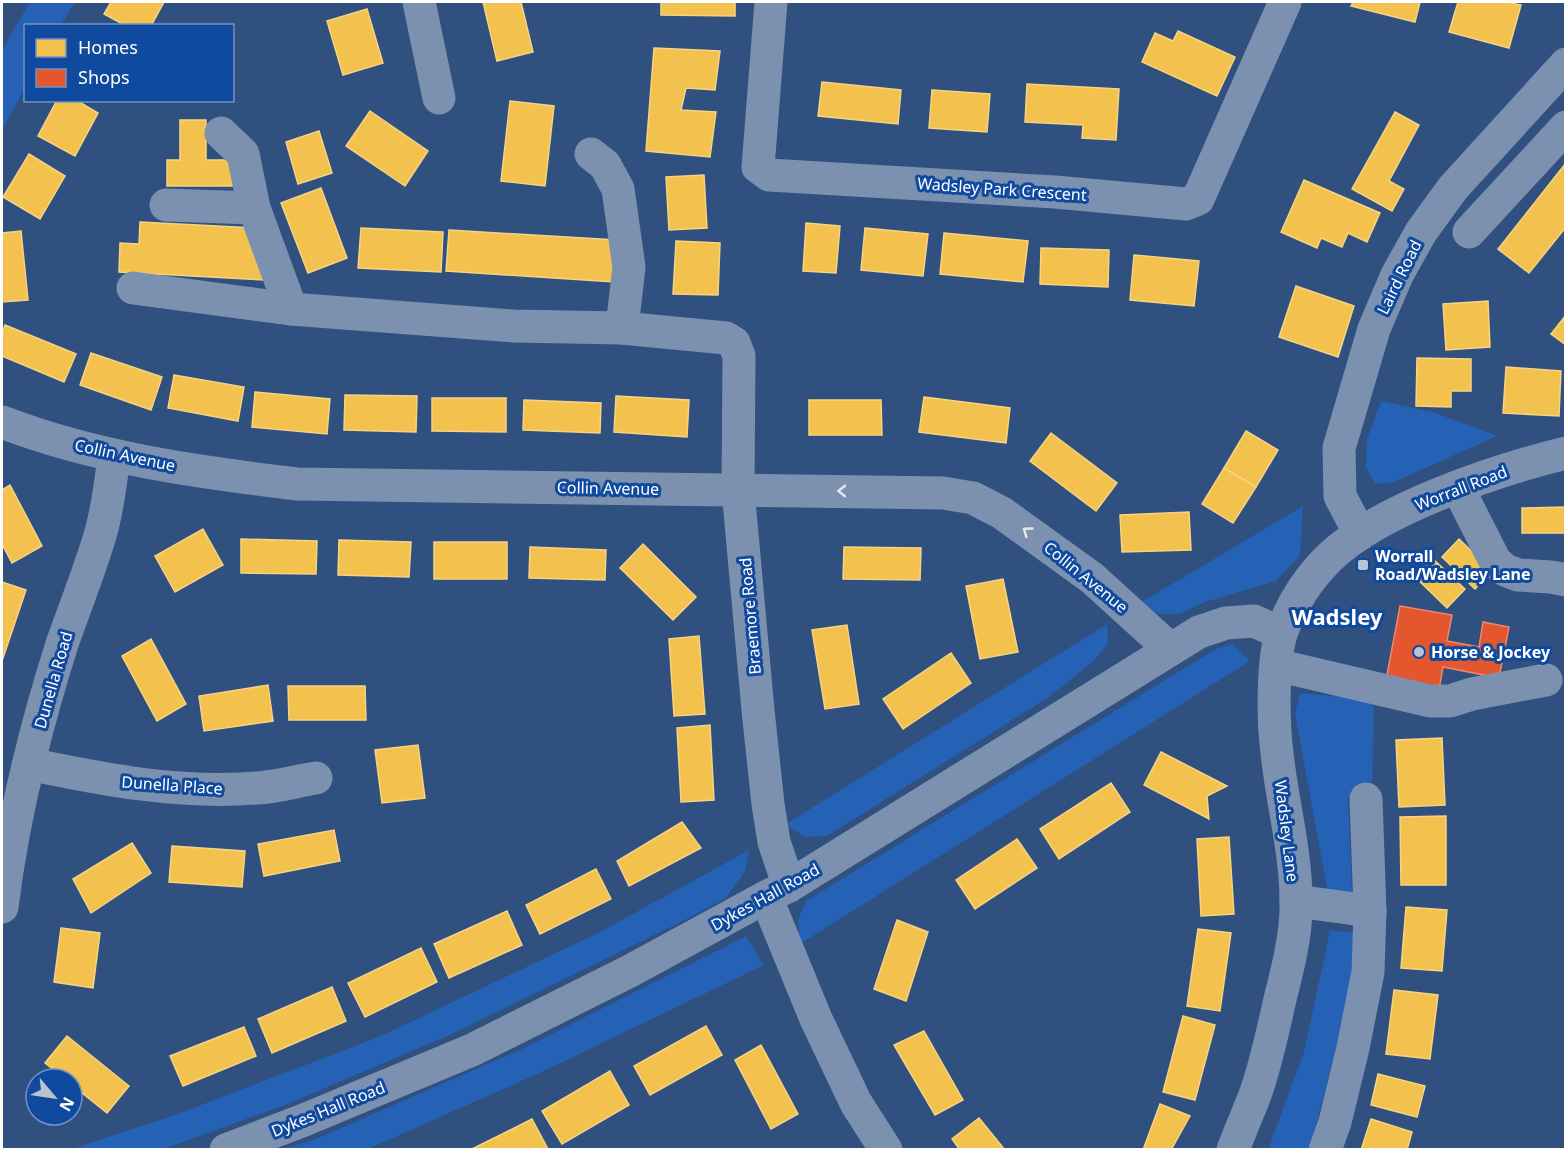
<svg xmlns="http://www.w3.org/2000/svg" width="1567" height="1151" viewBox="0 0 1567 1151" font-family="'Noto Sans',sans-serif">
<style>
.green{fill:#2561b5}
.homes{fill:#f2c14e;stroke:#f6d483;stroke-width:1.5}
.shops{fill:#e4572e;stroke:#ec896d;stroke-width:1.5}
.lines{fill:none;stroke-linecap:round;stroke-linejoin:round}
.minor{stroke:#7b91af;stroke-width:33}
.oneway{stroke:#e5e9ef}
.poi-dot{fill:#b7c2d2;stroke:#104a9f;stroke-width:2}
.labels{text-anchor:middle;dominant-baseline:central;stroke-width:6;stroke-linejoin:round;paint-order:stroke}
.street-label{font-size:16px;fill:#fff;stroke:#104a9f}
.poi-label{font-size:16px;font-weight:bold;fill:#fff;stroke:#104a9f;text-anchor:start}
.district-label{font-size:22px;font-weight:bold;fill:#fff;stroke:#104a9f}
</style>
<rect width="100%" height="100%" fill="#30507f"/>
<g class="green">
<polygon points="30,2 75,2 61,25 26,26 25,88 2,130 2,50"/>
<polygon points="1381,401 1433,412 1497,436 1394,482 1375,484 1366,467 1367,439"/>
<polygon points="1303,506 1300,555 1276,581 1205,602 1180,614 1157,614 1140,603"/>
<polygon points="1107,624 1108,643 1095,660 1049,697 827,836 805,837 786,824"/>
<polygon points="1232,644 1250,661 800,944 798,920 806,901 1214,650"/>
<polygon points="1300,693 1374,700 1372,793 1348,797 1352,892 1328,893 1295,714"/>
<polygon points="749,850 745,871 726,898 683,921 450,1035 285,1105 164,1149 72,1149 175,1115 381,1036 600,932"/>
<polygon points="1330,931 1354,932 1350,995 1315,1129 1309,1149 1268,1150 1304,1052"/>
<polygon points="746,936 764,965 544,1071 368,1149 284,1149 316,1139 526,1047"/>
</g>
<g class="homes">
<polygon points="111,2 164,2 151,26 126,26 104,14"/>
<polygon points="483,2 521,2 533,52 497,61"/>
<polygon points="661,2 735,2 735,16 661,15"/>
<polygon points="1353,2 1420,2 1415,22 1351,6"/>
<polygon points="1458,2 1507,2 1521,5 1509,48 1449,32"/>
<polygon points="367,9 383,63 343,75 327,21"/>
<polygon points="1178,31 1235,57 1217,96 1142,62 1155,33 1173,41"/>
<polygon points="654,48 720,51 715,90 686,88 681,110 716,112 710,157 646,151"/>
<polygon points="822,82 901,90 898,124 818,116"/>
<polygon points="1027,84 1119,89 1116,140 1082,138 1083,125 1025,122"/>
<polygon points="932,90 990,94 987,132 929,128"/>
<polygon points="57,100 76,100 98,113 75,156 38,136"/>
<polygon points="510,101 554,106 545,186 501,181"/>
<polygon points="370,111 428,151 405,186 346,146"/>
<polygon points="1395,112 1419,125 1389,181 1404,189 1392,211 1352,189"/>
<polygon points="180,120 206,120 206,160 234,160 234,186 167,186 167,160 180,160"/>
<polygon points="319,131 332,173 298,184 286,142"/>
<polygon points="29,154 65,176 40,219 3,197"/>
<polygon points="1566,163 1566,227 1529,273 1498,249"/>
<polygon points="704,175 707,228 669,230 666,177"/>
<polygon points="1304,180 1380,213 1367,242 1348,233 1342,247 1321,238 1317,248 1281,232"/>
<polygon points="321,188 347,258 308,273 281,203"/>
<polygon points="140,222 256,228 264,280 119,272 120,243 139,244"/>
<polygon points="806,223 840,226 836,273 803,271"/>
<polygon points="361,228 443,232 441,272 358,268"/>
<polygon points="865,228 928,234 923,276 861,270"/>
<polygon points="449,230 617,240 614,282 446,271"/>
<polygon points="21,231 28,300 2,302 2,233"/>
<polygon points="944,233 1028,241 1023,282 940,274"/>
<polygon points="676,241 720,243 718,295 673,294"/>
<polygon points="1041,248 1109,250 1108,287 1040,284"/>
<polygon points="1134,255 1199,261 1194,306 1130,300"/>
<polygon points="1296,286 1354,306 1338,357 1279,337"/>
<polygon points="1488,301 1490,347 1446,350 1443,304"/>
<polygon points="1566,315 1566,345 1551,334"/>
<polygon points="5,325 76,354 64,382 2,356 2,335"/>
<polygon points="91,353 162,377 151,410 80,385"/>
<polygon points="1417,358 1471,359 1471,391 1451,391 1451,407 1416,406"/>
<polygon points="1506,367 1561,371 1559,416 1503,413"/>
<polygon points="174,375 244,387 238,421 168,408"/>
<polygon points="255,392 330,399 327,434 252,427"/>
<polygon points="345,395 417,396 416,432 344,430"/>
<polygon points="616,396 689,400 687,437 614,432"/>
<polygon points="924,397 1010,408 1006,443 919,432"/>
<polygon points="432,398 506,398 506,432 432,431"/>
<polygon points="524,400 601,403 600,433 523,430"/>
<polygon points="809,400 881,400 882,435 809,435"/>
<polygon points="1246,431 1278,450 1256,487 1224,468"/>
<polygon points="1051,433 1117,483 1096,511 1030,461"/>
<polygon points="1224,468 1256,487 1233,523 1202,504"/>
<polygon points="10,485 42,546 12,563 2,544 2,490"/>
<polygon points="1566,507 1566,533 1522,533 1522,508"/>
<polygon points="1189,512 1191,550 1122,552 1120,515"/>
<polygon points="203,529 223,565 175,592 155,556"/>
<polygon points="241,539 317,541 316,574 241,573"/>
<polygon points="1459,539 1492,571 1475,589 1442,557"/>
<polygon points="339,540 411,542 409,577 338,575"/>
<rect x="434" y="542" width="73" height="37"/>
<polygon points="643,544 696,597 673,620 620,568"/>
<polygon points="530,547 606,550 605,580 529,578"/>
<polygon points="844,547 921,548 920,580 843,579"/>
<polygon points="1431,557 1465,589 1447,608 1414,576"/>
<polygon points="1003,579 1018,652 980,659 966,586"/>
<polygon points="2,582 26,590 3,658 2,657"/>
<polygon points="847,625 859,704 825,709 812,630"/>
<polygon points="699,636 705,714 674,716 669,639"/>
<polygon points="151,639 186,704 157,721 122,656"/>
<polygon points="951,653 971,683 903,729 883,699"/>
<polygon points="268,685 273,721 204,731 199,696"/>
<polygon points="288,686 365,686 366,720 289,720"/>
<polygon points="710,725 714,800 681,802 677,728"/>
<polygon points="1442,738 1445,805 1399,807 1396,740"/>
<polygon points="418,745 425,798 382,803 375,750"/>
<polygon points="1161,752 1227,786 1207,796 1209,819 1144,785"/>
<polygon points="1111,783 1130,812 1059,859 1040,829"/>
<polygon points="1446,816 1446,885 1401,885 1400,817"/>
<polygon points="682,822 701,848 629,886 617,861"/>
<polygon points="334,830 340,861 264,876 258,844"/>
<polygon points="1229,837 1234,914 1201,916 1197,839"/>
<polygon points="1017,839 1037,868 975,909 956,880"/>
<polygon points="132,843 151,873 91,913 73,879"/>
<polygon points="172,846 245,851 242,887 169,882"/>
<polygon points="596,869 611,899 540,934 526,905"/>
<polygon points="1406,907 1447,910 1442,971 1401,968"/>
<polygon points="507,911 522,945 449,978 434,944"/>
<polygon points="897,920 928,932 906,1001 874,989"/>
<polygon points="61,928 100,933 93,988 54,982"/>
<polygon points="1198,929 1231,933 1220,1011 1187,1006"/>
<polygon points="421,948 437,982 365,1017 348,983"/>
<polygon points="332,987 346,1021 272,1053 258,1019"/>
<polygon points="1394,990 1438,995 1430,1059 1386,1054"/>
<polygon points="1183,1016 1215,1025 1195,1100 1163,1092"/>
<polygon points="706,1026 722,1055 650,1095 634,1066"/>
<polygon points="244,1027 256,1056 183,1086 170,1056"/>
<polygon points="924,1031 963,1100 935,1115 894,1045"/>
<polygon points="67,1036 129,1086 107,1113 72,1085 72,1079 65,1079 45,1063"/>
<polygon points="761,1045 798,1114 771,1129 735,1060"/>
<polygon points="610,1071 629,1105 562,1144 542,1111"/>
<polygon points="1378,1074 1425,1086 1417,1117 1371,1105"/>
<polygon points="1160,1104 1190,1116 1171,1150 1143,1150"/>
<polygon points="979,1118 1005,1150 960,1150 952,1139"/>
<polygon points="532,1119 548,1149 470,1150"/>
<polygon points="1371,1119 1412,1132 1407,1150 1361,1150"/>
</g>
<polygon class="shops" points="1400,606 1452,615 1447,641 1479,647 1483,622 1509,627 1499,678 1443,667 1439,690 1386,680"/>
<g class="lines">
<g class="minor">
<polyline points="419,2 439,98"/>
<polyline points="771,2 758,167 769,175 1055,192 1186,204 1198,199 1285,2"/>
<polyline points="221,133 243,154 254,208"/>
<polyline points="591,154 605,165 618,189 629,267 622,328"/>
<polyline points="166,205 254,208 291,309"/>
<polyline points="1469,232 1566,127"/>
<polyline points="133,288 291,309 513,326 622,328 726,338 734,343 739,356 738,490 758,710 768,804 774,842 789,886"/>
<path d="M 2,422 C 95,458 197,472 297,484 L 943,493 L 973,498 L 1002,513 L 1092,578 L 1169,648"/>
<polyline points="1458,488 1495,561 1505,570 1518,575 1551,577 1566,580"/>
<polyline points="1360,534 1340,496 1339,448 1374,329 1397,275 1421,232 1453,188 1566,64"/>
<polyline points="1276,665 1430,701 1450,701 1472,694 1546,680"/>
<path d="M 29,764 C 105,780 179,794 257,788 C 277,787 297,781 316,778"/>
<polyline points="766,897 816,1019 856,1103 886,1150"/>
<polyline points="1296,901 1370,911"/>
<path d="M 2,907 C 13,818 35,729 62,644 C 75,607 90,570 101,532 C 108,507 111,481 114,456"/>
<polyline points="226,1150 304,1120 472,1050 630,971 766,897 789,886 1199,632 1226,623 1254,621 1281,633"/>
<path d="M 1233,1150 C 1240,1131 1248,1113 1255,1095 C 1266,1064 1273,1031 1280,999 C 1288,968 1297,932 1296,901 C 1296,851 1282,802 1277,753 C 1273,721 1272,661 1282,631 C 1292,604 1308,579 1328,559 C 1378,509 1497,470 1566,453"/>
<polyline points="1325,1150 1335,1122 1353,1048 1368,972 1370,911 1366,799"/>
</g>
</g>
<defs><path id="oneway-chevron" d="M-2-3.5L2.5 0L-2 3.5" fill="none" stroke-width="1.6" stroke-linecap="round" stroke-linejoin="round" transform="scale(1.5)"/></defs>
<g class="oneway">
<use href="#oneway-chevron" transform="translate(842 491) rotate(-179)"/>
<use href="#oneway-chevron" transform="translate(1027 531) rotate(-144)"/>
</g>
<g class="poi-dot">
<rect x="1357" y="559" width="12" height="12" rx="3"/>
<circle cx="1419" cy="652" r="6"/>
</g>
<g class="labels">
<g class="street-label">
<text transform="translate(1002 189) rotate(4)">Wadsley Park Crescent</text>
<text transform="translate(1399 277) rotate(-64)">Laird Road</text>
<text transform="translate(125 455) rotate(12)">Collin Avenue</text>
<text transform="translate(608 488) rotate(1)">Collin Avenue</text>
<text transform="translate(1461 488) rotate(-21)">Worrall Road</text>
<text transform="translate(1086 577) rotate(39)">Collin Avenue</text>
<text transform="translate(750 616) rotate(-95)">Braemore Road</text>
<text transform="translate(53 680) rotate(-74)">Dunella Road</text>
<text transform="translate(172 785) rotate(4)">Dunella Place</text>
<text transform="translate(1287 831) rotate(83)">Wadsley Lane</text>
<text transform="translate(765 897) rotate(-29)">Dykes Hall Road</text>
<text transform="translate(328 1109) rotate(-22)">Dykes Hall Road</text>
</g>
<g class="poi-label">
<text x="1375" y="556">Worrall<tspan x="1375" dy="18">Road/Wadsley Lane</tspan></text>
<text x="1431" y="652">Horse &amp; Jockey</text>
</g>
<g class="district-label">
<text x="1337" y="616">Wadsley</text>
</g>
</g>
<rect width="1567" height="1151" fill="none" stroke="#ffffff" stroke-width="6"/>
<rect x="24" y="24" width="210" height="78" fill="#104a9f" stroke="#7092c5" stroke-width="1.5"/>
<rect x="36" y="39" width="30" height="18" fill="#f2c14e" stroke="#7092c5" stroke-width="1.5"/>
<text x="78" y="54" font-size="18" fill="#ffffff">Homes</text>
<rect x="36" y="69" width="30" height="18" fill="#e4572e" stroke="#7092c5" stroke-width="1.5"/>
<text x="78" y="84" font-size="18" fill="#ffffff">Shops</text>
<g transform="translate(54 1097) rotate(119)"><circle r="28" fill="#104a9f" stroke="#7092c5" stroke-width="1.5"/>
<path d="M0-4.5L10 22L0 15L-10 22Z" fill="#b7c2d2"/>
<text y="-9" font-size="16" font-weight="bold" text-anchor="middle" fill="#ffffff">N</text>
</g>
</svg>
